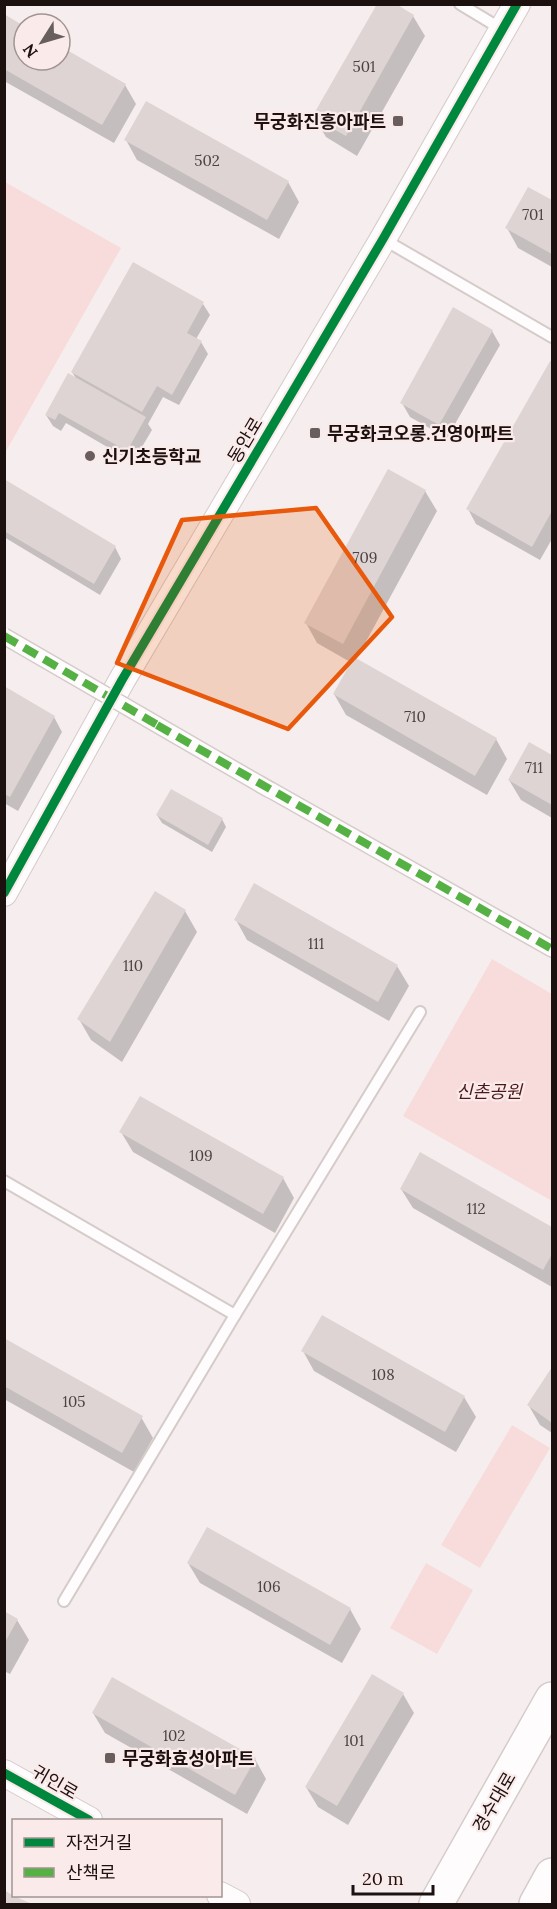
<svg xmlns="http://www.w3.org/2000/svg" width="557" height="1909" viewBox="0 0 557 1909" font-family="Lora,'Noto Sans KR',serif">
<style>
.green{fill:#f7dcdb}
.shadow{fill:#0003}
.building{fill:#ded4d4}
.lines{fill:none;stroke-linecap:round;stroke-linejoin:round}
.service-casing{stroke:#d5cbca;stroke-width:14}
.pedestrian-casing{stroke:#d5cbca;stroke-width:18}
.tertiary-casing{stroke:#d5cbca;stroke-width:28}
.primary-casing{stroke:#d5cbca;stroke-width:36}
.service{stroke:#fefcfc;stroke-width:10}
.pedestrian{stroke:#fefcfc;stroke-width:15}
.tertiary{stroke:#fefcfc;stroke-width:26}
.primary{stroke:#fefcfc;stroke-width:33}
.pedestrian-bridge-casing{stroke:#d5cbca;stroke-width:18;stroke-linecap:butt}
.pedestrian-bridge{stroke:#fefcfc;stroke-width:15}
.quiet{stroke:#55b144;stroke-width:8;stroke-dasharray:15 8;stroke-linecap:butt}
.cycleway-casing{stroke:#faebea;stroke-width:13}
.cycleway{stroke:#00873e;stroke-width:9}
.marked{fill:#e8590c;fill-opacity:0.2;stroke:#e8590c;stroke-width:4.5;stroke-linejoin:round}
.poi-dot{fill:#695e5e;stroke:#faebea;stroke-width:2}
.labels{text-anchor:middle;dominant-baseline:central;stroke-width:4.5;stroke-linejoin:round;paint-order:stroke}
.number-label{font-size:15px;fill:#4d4241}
.poi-label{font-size:18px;font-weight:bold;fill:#1d1110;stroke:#faebea;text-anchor:start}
.street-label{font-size:18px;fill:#1d1110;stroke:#faebea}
.park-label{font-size:18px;font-style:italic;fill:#4d181a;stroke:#faebea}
</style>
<rect width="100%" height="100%" fill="#f6eeee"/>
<g class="green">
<polygon points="5,182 121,248 5,453 4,453"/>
<polygon points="492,959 552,994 552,1201 403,1116"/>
<polygon points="512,1425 550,1448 480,1568 441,1545"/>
<polygon points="426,1563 473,1590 437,1654 390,1628"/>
</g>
<g class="shadow">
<polygon points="393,4 413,16 425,36 357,156 326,137 314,117"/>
<polygon points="4,16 24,27 24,60 60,60 60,48 125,85 136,104 114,143 4,81"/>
<polygon points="126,140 288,182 299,202 279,239 137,160"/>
<polygon points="529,189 552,202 552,267 518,248 507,228"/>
<polygon points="203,304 210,315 196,339 201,342 208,354 179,405 163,397 148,424 152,430 133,462 66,423 61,431 53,426 46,415 77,380 72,372"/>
<polygon points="492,331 500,345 447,438 410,417 402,403"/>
<polygon points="551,363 552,364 552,539 540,560 476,524 468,509"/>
<polygon points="389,471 425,491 437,511 356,660 496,739 507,759 487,795 346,715 334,694 352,663 317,643 306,623"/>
<polygon points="4,481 115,547 121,559 100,595 4,537"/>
<polygon points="4,687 54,717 62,732 18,811 4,803"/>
<polygon points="530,744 552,757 552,818 521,800 509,780"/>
<polygon points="157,815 222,819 226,827 212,852 162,823"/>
<polygon points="155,893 185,911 197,932 122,1062 91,1040 79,1019"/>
<polygon points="236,920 397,966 409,986 389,1021 247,940"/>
<polygon points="121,1132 283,1178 294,1198 275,1233 133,1152"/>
<polygon points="421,1154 552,1228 552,1287 413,1208 401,1189"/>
<polygon points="4,1340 141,1417 153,1438 134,1472 4,1399"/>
<polygon points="303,1351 464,1397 476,1417 456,1452 314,1371"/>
<polygon points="552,1369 552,1433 540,1425 529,1406"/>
<polygon points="188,1563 350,1609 361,1629 342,1663 200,1583"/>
<polygon points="4,1613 17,1620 29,1640 10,1674 4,1671"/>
<polygon points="403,1694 414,1713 348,1825 318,1807 306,1787"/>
<polygon points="93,1713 255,1759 266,1779 247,1814 105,1733"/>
</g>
<g class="building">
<polygon points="377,4 396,4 414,15 346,136 312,117"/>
<polygon points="4,14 24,26 24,60 60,60 60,46 126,84 102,125 4,69"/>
<polygon points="146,101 289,181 267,220 124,140"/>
<polygon points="528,187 552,200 552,254 505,228"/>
<polygon points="133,262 204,302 187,333 202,341 172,395 157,386 142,412 71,372"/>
<polygon points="453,307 493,330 439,425 400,403"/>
<polygon points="550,361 552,362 552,511 532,547 466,509"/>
<polygon points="68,373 146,417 127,451 59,413 55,420 45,415"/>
<polygon points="388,469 426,490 343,644 304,623"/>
<polygon points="4,479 116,546 94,584 4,531"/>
<polygon points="354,657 497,738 475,776 333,694"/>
<polygon points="4,686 55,716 10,797 4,794"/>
<polygon points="529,742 552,755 552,805 508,780"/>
<polygon points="171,789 223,818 208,845 156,815"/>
<polygon points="254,883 398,965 378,1002 234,920"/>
<polygon points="155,891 186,910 110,1042 77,1019"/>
<polygon points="140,1096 284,1177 263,1214 119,1132"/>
<polygon points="420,1152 552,1227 552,1254 543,1270 400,1189"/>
<polygon points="322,1315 465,1396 445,1432 301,1351"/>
<polygon points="4,1338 143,1416 122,1453 4,1386"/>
<polygon points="552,1367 552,1423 527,1405"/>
<polygon points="207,1527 351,1608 330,1645 187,1563"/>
<polygon points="4,1611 18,1619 4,1644"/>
<polygon points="372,1674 404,1693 337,1806 305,1787"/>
<polygon points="112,1677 256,1758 235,1795 92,1713"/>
<polygon points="4,1890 14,1896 32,1904 4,1904"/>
</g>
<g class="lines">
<g class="service-casing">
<g id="service">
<polyline points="460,4 503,30"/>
<polyline points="383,239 552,337"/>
<polyline points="4,1181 235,1315 420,1012"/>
<polyline points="64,1601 235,1315"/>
</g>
</g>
<g class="pedestrian-casing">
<polyline id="pedestrian" points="260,784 552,949"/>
</g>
<g class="tertiary-casing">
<g id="tertiary">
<polyline points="4,893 122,680 383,239 517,4"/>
<polyline points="4,1773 89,1820"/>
<polyline points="220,1895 237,1904"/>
</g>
</g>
<g class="primary-casing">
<g id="primary">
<polyline points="436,1904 552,1699"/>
<polyline points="536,1904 552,1875"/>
</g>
</g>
<use href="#service" class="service"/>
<use href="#pedestrian" class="pedestrian"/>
<use href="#tertiary" class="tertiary"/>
<use href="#primary" class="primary"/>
<g class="pedestrian-bridge-casing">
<polyline id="pedestrian-bridge" points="4,636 270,790"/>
</g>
<use href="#pedestrian-bridge" class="pedestrian-bridge"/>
<g class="quiet">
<polyline points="4,636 161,727"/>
<polyline points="157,725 552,949"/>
</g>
<g class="cycleway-casing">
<g id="cycleway">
<polyline points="4,893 122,680 383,239 517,4"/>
<polyline points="4,1773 89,1820"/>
</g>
</g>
<use href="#cycleway" class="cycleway"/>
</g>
<path class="marked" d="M 316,508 L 392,617 L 288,729 L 117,663 L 182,520 Z"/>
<g class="poi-dot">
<rect x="392" y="115" width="12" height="12" rx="3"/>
<rect x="309" y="427" width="12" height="12" rx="3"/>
<circle cx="90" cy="456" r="6"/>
<rect x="104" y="1752" width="12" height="12" rx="3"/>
</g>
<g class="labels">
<g class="number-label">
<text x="364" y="66">501</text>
<text x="207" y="160">502</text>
<text x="533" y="214">701</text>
<text x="365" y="557">709</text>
<text x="415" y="716">710</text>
<text x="534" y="767">711</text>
<text x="316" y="943">111</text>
<text x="133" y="965">110</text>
<text x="201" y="1155">109</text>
<text x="476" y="1208">112</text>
<text x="383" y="1374">108</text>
<text x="74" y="1401">105</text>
<text x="269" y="1586">106</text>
<text x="174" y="1735">102</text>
<text x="354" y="1740">101</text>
</g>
<g class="poi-label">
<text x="386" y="121" text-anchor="end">무궁화진흥아파트</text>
<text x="327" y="433">무궁화코오롱.건영아파트</text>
<text x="102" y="456">신기초등학교</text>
<text x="122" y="1758">무궁화효성아파트</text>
</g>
<g class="street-label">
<text transform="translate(245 440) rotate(-59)">동안로</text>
<text transform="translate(55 1782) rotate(30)">귀인로</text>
<text transform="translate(494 1802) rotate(-60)">경수대로</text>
</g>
<g class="park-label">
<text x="489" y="1091">신촌공원</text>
</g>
</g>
<rect width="557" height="1909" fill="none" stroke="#1d1110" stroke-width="12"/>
<rect x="12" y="1819" width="210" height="78" fill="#faebea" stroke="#a29493" stroke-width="1.5"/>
<rect x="24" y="1838" width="30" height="9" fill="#00873e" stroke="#a29493" stroke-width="1.5"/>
<text x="66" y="1849" font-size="18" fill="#1d1110">자전거길</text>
<rect x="24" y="1868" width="30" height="9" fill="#55b144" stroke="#a29493" stroke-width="1.5"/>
<text x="66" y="1879" font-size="18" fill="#1d1110">산책로</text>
<g transform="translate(42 42) rotate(233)"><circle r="28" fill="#faebea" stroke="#a29493" stroke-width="1.5"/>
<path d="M0-4.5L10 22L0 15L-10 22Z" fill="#695e5e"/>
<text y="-9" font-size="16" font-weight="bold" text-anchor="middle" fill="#1d1110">N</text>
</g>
<path d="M353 1885v9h80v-9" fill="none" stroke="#1d1110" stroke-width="3"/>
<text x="362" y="1885" font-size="18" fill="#1d1110" stroke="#faebea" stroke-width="4.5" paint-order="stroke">20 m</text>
</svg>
